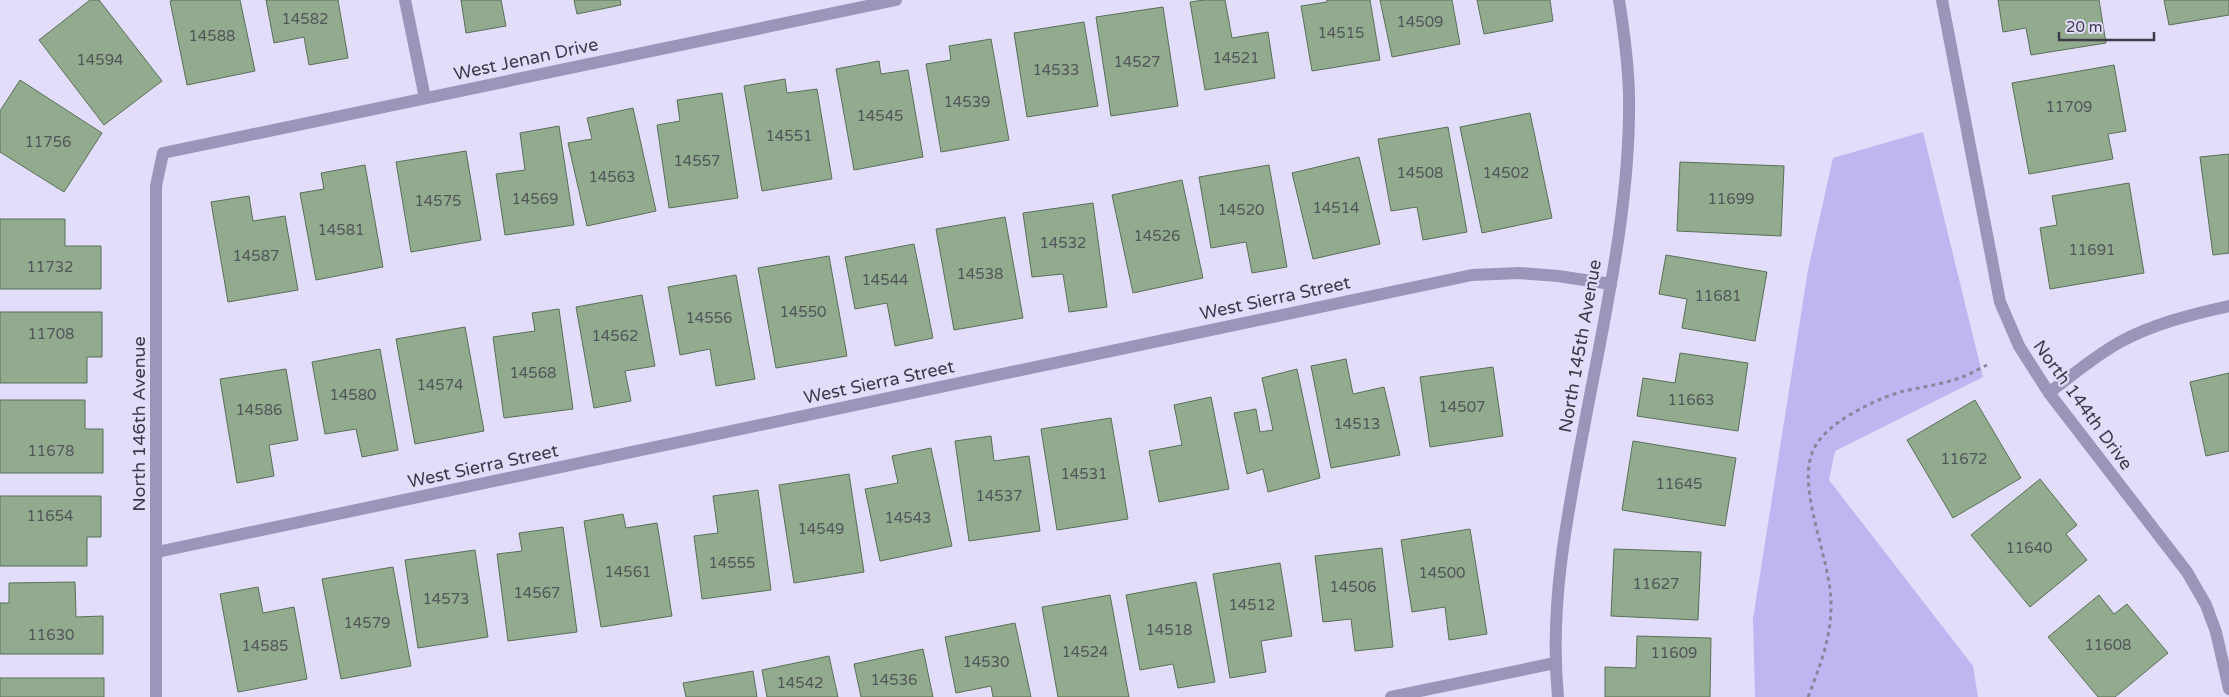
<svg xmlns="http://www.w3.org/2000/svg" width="2229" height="697" viewBox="0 0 2229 697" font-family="'Varela Round',sans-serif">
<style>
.green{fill:#c0b5f1}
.building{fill:#92aa8d;stroke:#597055}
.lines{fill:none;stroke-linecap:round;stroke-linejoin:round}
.path{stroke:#8a869c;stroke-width:3;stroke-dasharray:4 4;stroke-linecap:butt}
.minor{stroke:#9b95b9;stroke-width:12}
.labels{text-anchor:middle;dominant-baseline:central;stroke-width:4.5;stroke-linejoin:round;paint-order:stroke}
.number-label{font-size:15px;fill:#52565a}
.street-label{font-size:18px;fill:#3d3a49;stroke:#e2ddfa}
</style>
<rect width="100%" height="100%" fill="#e2ddfa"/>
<polygon class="green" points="1923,132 1983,377 1835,451 1829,480 1973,666 1978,697 1755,697 1753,619 1808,270 1833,158"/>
<g class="building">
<polygon points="90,0 99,0 162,81 104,125 39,40"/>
<polygon points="175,0 240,0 255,71 187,85 170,1"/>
<polygon points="266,0 338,0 348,58 309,65 304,37 274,43"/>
<polygon points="461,0 501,0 506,26 466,33"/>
<polygon points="574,0 620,0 621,5 577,14"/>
<polygon points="1204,0 1225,0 1232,38 1268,32 1275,78 1205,90 1190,2"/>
<polygon points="1327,0 1370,0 1380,60 1312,71 1301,6 1327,2"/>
<polygon points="1380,0 1452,0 1460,44 1392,57"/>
<polygon points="1477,0 1550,0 1553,21 1484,34"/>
<polygon points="1998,0 2099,0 2106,43 2031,55 2026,28 2003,32"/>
<polygon points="2164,0 2229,0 2229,15 2169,25"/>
<polygon points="1163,7 1178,106 1111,116 1096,17"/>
<polygon points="1084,22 1098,106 1027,117 1014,33"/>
<polygon points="991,39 1009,140 941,152 926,64 951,60 949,46"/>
<polygon points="879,61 881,74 908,70 923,157 854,170 836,69"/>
<polygon points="2114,65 2126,131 2108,134 2113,159 2029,174 2012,83"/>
<polygon points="785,79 787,93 817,89 832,179 762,191 744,86"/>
<polygon points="20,80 102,133 64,192 0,152 0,111"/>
<polygon points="722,93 738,198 669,208 657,125 680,121 677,100"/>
<polygon points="633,108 656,211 587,226 568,143 592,139 587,118"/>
<polygon points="1530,113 1552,218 1482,233 1460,127"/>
<polygon points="559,126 574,225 505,235 496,174 525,170 520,133"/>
<polygon points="1448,127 1467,232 1423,240 1417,207 1391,211 1378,139"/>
<polygon points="466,151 481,240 411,252 396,162"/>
<polygon points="2229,154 2229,253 2213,255 2200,157"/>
<polygon points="1359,157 1380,244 1313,259 1292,173"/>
<polygon points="1680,162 1784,166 1781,236 1677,231"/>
<polygon points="365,165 383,267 316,280 300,193 324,189 321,173"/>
<polygon points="1269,165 1287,267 1252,273 1246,242 1211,248 1199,177"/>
<polygon points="1182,180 1203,278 1133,293 1112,195"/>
<polygon points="2129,183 2144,273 2050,289 2040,228 2057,225 2052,196"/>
<polygon points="249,196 253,221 285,216 298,290 228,302 211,202"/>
<polygon points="1093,203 1107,307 1069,312 1063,274 1032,277 1023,213"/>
<polygon points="1005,217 1023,318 954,330 936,229"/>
<polygon points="0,219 65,219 65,246 101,246 101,289 0,289"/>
<polygon points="914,244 933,338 895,346 887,303 855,309 845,257"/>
<polygon points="1666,255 1767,272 1755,341 1682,328 1687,299 1659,294"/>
<polygon points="829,256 847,356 776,368 758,268"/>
<polygon points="736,275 755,379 716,386 710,349 680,355 668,287"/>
<polygon points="642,295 655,366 625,371 631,401 594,408 576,307"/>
<polygon points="559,309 573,409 504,418 493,337 535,331 532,313"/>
<polygon points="0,312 102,312 102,357 87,357 87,383 0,383"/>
<polygon points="465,327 484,431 415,444 396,339"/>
<polygon points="380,349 398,450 362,457 356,429 325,434 312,362"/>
<polygon points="1680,353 1748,363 1738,431 1637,416 1643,378 1675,383"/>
<polygon points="1346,359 1353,394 1384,387 1400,455 1331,468 1311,366"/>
<polygon points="1493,367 1503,436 1430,447 1420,377"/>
<polygon points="286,369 298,440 269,445 274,476 237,483 220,379"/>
<polygon points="1297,369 1320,478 1268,492 1263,469 1247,474 1234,413 1256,409 1260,432 1273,430 1262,378"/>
<polygon points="2229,373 2229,451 2206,456 2190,382"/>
<polygon points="1211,397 1229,489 1159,502 1149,451 1182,445 1174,405"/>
<polygon points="0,400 85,400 85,429 103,429 103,473 0,473"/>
<polygon points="1975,400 2021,478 1953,518 1907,440"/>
<polygon points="1111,418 1128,519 1057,530 1041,429"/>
<polygon points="991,436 994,461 1029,456 1040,531 969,541 955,441"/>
<polygon points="1633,441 1736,458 1725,526 1622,510"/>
<polygon points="931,448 952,546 880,561 865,489 898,483 892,456"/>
<polygon points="849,474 864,572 794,583 779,485"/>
<polygon points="2040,479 2077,525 2066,534 2087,560 2030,607 1971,535"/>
<polygon points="758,490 771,590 702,599 694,536 718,533 713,496"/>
<polygon points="0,496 101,496 101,537 87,537 87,566 0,566"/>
<polygon points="623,514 626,528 657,523 672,616 601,627 584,521"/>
<polygon points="563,527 577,632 508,641 497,554 522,551 519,533"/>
<polygon points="1470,529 1487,634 1449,640 1445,607 1412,612 1401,540"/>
<polygon points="1382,548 1393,647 1355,651 1351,619 1323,622 1315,556"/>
<polygon points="1614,549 1701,552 1698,620 1611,616"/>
<polygon points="475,550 488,637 418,648 405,560"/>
<polygon points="1280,563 1292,636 1261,641 1266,672 1230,678 1213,574"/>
<polygon points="393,567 411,666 341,679 322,579"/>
<polygon points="75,582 76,617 103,616 103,654 0,654 0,603 9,603 9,583"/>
<polygon points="1196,582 1215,682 1178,688 1173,664 1140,670 1126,595"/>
<polygon points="258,587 263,613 294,607 307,679 238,692 220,594"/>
<polygon points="1110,595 1129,697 1058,697 1042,607"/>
<polygon points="2099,595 2114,614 2127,604 2168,653 2115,697 2098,697 2048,637"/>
<polygon points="1015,623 1031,697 993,697 991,686 956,693 945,637"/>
<polygon points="1637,636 1711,638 1710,697 1605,697 1605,667 1636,668"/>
<polygon points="923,649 933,697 861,697 854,664"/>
<polygon points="829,656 838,697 767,697 762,670"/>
<polygon points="753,671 757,697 686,697 683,683"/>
<rect x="0" y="678" width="104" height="19"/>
</g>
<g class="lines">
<path class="path" d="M 1808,697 C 1820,666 1832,636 1831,602 C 1830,560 1801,498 1810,460 C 1813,445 1824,433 1836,424 C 1855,410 1882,397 1904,391 C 1923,387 1942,384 1960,378 C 1969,375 1978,369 1987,365"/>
<g class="minor">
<polyline points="405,0 425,98"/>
<polyline points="1942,0 2000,302 2019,346 2049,393 2187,572 2206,605 2216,632 2229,689"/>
<path d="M 2049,393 C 2072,375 2095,356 2120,342 C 2153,324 2192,314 2229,306"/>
<polyline points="157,552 1472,275 1519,273 1558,276 1611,284"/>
<polyline points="156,697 156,186 163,153 896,0"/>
<polyline points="1391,697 1555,663"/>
<path d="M 1558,697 C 1549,606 1567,516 1584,427 C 1604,319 1631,205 1629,94 C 1628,63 1624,31 1619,0"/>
</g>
</g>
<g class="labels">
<g class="number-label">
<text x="305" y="19">14582</text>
<text x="1420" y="22">14509</text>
<text x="1341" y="33">14515</text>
<text x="212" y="36">14588</text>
<text x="1236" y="58">14521</text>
<text x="100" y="60">14594</text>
<text x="1137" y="62">14527</text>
<text x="1056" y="70">14533</text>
<text x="967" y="102">14539</text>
<text x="2069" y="107">11709</text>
<text x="880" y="116">14545</text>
<text x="789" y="136">14551</text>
<text x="48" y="142">11756</text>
<text x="697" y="161">14557</text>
<text x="1420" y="173">14508</text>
<text x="1506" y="173">14502</text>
<text x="612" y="177">14563</text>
<text x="535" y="199">14569</text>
<text x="1731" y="199">11699</text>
<text x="438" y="201">14575</text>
<text x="1336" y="208">14514</text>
<text x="1241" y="210">14520</text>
<text x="341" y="230">14581</text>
<text x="1157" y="236">14526</text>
<text x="1063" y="243">14532</text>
<text x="2092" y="250">11691</text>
<text x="256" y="256">14587</text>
<text x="50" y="267">11732</text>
<text x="980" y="274">14538</text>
<text x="885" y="280">14544</text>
<text x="1718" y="296">11681</text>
<text x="803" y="312">14550</text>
<text x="709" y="318">14556</text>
<text x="51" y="334">11708</text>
<text x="615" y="336">14562</text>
<text x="533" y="373">14568</text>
<text x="440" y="385">14574</text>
<text x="353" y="395">14580</text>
<text x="1691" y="400">11663</text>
<text x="1462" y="407">14507</text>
<text x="259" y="410">14586</text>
<text x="1357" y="424">14513</text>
<text x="51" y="451">11678</text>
<text x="1964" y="459">11672</text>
<text x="1084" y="474">14531</text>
<text x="1679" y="484">11645</text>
<text x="999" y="496">14537</text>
<text x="50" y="516">11654</text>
<text x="908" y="518">14543</text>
<text x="821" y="529">14549</text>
<text x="2029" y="548">11640</text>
<text x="732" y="563">14555</text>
<text x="628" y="572">14561</text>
<text x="1442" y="573">14500</text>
<text x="1656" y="584">11627</text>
<text x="1353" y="587">14506</text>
<text x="537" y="593">14567</text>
<text x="446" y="599">14573</text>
<text x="1252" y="605">14512</text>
<text x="367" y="623">14579</text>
<text x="1169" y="630">14518</text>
<text x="51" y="635">11630</text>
<text x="2108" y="645">11608</text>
<text x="265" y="646">14585</text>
<text x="1085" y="652">14524</text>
<text x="1674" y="653">11609</text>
<text x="986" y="662">14530</text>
<text x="894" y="680">14536</text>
<text x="800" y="683">14542</text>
</g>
<g class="street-label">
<text transform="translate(526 59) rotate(-12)">West Jenan Drive</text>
<text transform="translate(1275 298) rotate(-12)">West Sierra Street</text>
<text transform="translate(1580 346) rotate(-80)">North 145th Avenue</text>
<text transform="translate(879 382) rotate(-12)">West Sierra Street</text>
<text transform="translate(2083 405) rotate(54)">North 144th Drive</text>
<text transform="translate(139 424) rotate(-90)">North 146th Avenue</text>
<text transform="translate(483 466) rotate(-12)">West Sierra Street</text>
</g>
</g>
<path d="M2059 32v8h95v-8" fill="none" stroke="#3d3a49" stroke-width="2.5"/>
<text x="2066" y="32" font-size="15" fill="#3d3a49" stroke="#e2ddfa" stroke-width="4" paint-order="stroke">20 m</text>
</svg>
